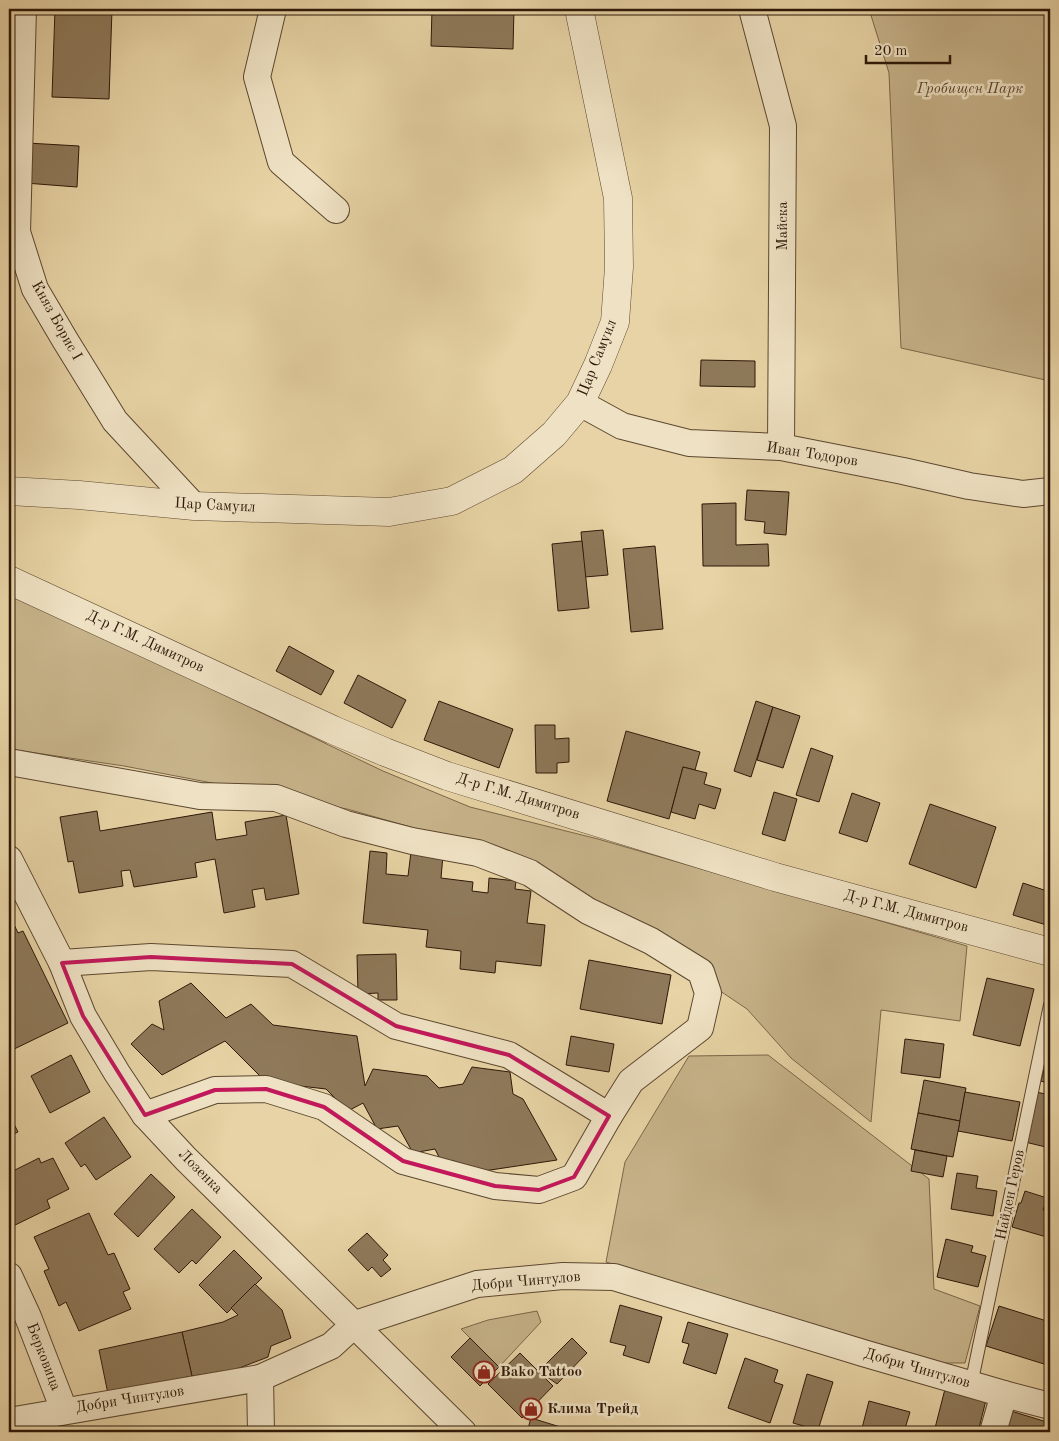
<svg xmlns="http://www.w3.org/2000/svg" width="1059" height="1441" viewBox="0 0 1059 1441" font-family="'Old Standard TT',serif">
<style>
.green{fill:#c7b38a;stroke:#7a6649}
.building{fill:#8e795a;stroke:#2d1808}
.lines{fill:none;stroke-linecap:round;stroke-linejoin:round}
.service-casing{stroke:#5c472f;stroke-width:14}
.minor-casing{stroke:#5c472f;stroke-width:28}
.tertiary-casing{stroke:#5c472f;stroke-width:29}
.service{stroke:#efe2c4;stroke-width:12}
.minor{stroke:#efe2c4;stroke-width:26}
.tertiary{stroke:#efe2c4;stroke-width:28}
.marked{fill:none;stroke:#c2185b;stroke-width:4;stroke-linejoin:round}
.labels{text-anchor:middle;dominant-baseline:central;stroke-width:5;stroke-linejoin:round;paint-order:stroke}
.park-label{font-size:15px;font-style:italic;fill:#5b462f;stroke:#efe2c4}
.street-label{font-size:15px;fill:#2d1808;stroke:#efe2c4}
.poi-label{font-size:15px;font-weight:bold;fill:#2d1808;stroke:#efe2c4;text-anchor:start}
</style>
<rect width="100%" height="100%" fill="#e7d3a5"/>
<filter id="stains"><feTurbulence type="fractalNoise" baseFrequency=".004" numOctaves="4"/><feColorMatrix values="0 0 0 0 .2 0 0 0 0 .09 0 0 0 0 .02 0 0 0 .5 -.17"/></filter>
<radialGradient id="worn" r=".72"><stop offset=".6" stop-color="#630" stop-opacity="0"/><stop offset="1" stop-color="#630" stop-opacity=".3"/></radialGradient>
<g class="green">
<polygon points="869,9 1050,9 1050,381 901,348 889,73"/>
<polygon points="9,592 383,771 470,807 598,839 967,946 960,1021 881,1010 871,1122 791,1058 747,1009 568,889 506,854 347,809 124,766 9,749"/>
<polygon points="768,1055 929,1179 934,1289 980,1306 965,1363 942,1363 606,1262 625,1162 689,1056"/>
<polygon points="537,1311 541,1322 499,1367 461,1329 488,1320"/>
</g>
<g class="building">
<polygon points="55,9 112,9 109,99 52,97"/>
<polygon points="432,9 514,9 513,49 431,46"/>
<polygon points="27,143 79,146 77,187 25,183"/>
<polygon points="701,360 755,361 755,387 700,386"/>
<polygon points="747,490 789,492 786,535 764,533 765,522 745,520"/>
<polygon points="736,503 736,545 768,544 769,566 703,566 702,504"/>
<polygon points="603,530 608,575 585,577 581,532"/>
<polygon points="582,541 589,608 558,611 552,544"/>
<polygon points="655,546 663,629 631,632 623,549"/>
<polygon points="289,646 334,671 321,695 276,671"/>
<polygon points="358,675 406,700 392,728 344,703"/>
<polygon points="439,701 513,729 499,768 424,740"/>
<polygon points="756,701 773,707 751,777 734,771"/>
<polygon points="773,707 800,716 783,768 757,760"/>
<polygon points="535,725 555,725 555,739 569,738 569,762 557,763 557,773 536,773"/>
<polygon points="626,731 700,752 695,770 683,767 669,819 607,801"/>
<polygon points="811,748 833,756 819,802 796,795"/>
<polygon points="683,767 707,773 704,784 721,789 715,809 699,804 695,819 671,812"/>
<polygon points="774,792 797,799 785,841 762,834"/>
<polygon points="852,793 880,803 867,842 839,833"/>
<polygon points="930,804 996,827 976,888 909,864"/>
<polygon points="97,811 100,831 212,812 216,840 247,835 245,822 286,815 299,894 266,900 264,888 252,890 255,907 224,913 215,859 195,863 197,877 134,887 130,870 121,871 123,886 79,893 73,861 68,862 60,817"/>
<polygon points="370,851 387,853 386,874 408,876 411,852 443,855 441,878 473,882 472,891 488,893 489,878 516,881 515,889 531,891 527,923 545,925 541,966 496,961 495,973 460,969 461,951 426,947 428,930 363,923"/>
<polygon points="1023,883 1050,892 1050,926 1013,915"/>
<polygon points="9,914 18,933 23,931 68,1023 10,1051"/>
<polygon points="396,954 397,1000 378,1000 378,993 358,994 357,955"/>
<polygon points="589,960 671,975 662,1024 580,1009"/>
<polygon points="987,978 1034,989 1020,1046 973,1035"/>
<polygon points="191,983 226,1018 251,1004 273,1025 357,1036 365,1086 373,1069 427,1076 439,1088 463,1084 472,1067 510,1072 513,1094 523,1099 557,1160 477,1172 454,1161 442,1163 435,1149 413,1153 398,1126 377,1129 363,1103 348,1111 326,1089 266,1082 225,1041 162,1075 131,1044 152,1024 164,1030 159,1001"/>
<polygon points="571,1036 614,1044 609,1072 566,1065"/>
<polygon points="905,1039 944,1044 940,1078 901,1073"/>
<polygon points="1050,1047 1050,1084 1041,1081"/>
<polygon points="71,1055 90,1092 50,1113 31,1076"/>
<polygon points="924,1080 966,1088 960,1121 918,1113"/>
<polygon points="965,1092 1020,1102 1012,1141 958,1131"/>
<polygon points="1036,1092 1050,1095 1050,1148 1025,1142"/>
<polygon points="918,1113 960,1121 953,1157 911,1149"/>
<polygon points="9,1114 18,1132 9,1136"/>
<polygon points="104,1117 131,1157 96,1180 85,1164 81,1167 65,1143"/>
<polygon points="915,1150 947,1156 943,1177 911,1171"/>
<polygon points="39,1158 41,1163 53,1158 69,1189 47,1200 50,1208 9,1228 9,1173"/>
<polygon points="957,1173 978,1176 976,1188 997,1191 993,1216 951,1209"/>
<polygon points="151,1174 175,1197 138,1237 114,1214"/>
<polygon points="1025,1191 1047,1198 1043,1210 1050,1212 1050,1238 1012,1227 1019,1203 1021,1203"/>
<polygon points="192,1209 221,1237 196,1264 192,1260 179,1273 154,1249"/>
<polygon points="89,1213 108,1255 114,1253 130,1289 123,1292 131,1309 79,1331 66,1302 59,1306 44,1271 49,1269 34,1237"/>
<polygon points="367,1233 388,1255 383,1260 391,1269 381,1277 372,1267 368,1271 348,1250"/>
<polygon points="946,1239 973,1246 971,1252 986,1256 978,1287 937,1277"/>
<polygon points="234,1250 262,1278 227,1313 199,1285"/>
<polygon points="255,1284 282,1310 291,1338 271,1346 268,1357 234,1370 192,1376 182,1332 223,1322 238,1315 231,1308"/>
<polygon points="620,1305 662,1317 649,1363 623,1355 626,1346 610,1342"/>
<polygon points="999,1306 1050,1322 1050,1343 1044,1364 986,1346"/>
<polygon points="688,1322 728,1334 716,1374 683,1363 689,1344 682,1342"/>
<polygon points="182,1332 192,1376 108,1394 99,1350"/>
<polygon points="470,1338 499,1367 480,1386 451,1357"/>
<polygon points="572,1338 587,1353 557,1384 539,1371"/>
<polygon points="520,1353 553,1386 522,1418 488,1384"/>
<polygon points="745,1358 778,1370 774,1382 783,1385 770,1423 728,1408"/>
<polygon points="807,1374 833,1382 818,1430 793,1423"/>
<polygon points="945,1389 986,1400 978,1432 934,1432"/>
<polygon points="869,1401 910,1412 904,1432 861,1432"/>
<polygon points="1011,1411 1050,1423 1049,1432 1005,1432"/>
<polygon points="531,1418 567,1429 566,1432 527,1432"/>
</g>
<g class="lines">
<g class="service-casing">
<polyline id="service" points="971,1385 1050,1005"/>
</g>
<g class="minor-casing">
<g id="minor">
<polyline points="23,9 17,232 35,289 65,340 115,421 194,506"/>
<polyline points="273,9 257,77 281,162 336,210"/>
<polyline points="752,9 783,126 781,447"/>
<polyline points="580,403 622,426 689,443 781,447 903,471 969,486 1023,494 1050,491"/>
<polyline points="9,762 200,796 276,798 346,824 412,841 478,853 530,873 588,911 651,941 701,972 708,993 700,1028 631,1081 609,1116 509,1055 396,1026 292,964 151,957 62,963"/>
<polyline points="9,859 62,963 83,1016 117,1073 145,1115 186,1159 463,1432"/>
<polyline points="145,1115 215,1090 266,1089 324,1107 403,1161 495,1186 539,1190 574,1177 609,1116"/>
<polyline points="9,1276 28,1317 64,1410"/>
<polyline points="260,1378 261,1432"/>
<polyline points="9,1421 260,1378 331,1346 355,1324 477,1284 563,1276 614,1277 863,1353 1004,1394 1050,1406"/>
<polyline points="993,1432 1004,1394"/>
</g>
</g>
<g class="tertiary-casing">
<g id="tertiary">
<polyline points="9,491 79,495 194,506 389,512 452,501 513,470 554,434 580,403 598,365 615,322 619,267 618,198 579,9"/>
<polyline points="9,580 333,730 385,752 447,776 775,877 1050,952"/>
</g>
</g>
<use href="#service" class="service"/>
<use href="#minor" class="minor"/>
<use href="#tertiary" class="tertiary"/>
</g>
<path class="marked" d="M 151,957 L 292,964 L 396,1026 L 509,1055 L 609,1116 L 574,1177 L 539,1190 L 495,1186 L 403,1161 L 324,1107 L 266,1089 L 215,1090 L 145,1115 L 83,1016 L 62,963 Z"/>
<defs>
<g id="shop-ring" transform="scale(1.125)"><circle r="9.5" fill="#efe2c4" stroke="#8f2418" stroke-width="1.5"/><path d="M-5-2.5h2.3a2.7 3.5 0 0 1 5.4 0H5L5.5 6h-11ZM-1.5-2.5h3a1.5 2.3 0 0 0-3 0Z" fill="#8f2418"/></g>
</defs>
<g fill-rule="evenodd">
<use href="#shop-ring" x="484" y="1372"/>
<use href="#shop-ring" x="531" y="1409"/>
</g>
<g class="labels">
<g class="park-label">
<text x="970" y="89">Гробищен Парк</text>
</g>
<g class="street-label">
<text transform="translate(783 226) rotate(-90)">Майска</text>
<text transform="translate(56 321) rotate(61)">Княз Борис I</text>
<text transform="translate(598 358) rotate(-68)">Цар Самуил</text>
<text transform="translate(812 455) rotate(9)">Иван Тодоров</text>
<text transform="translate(215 506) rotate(3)">Цар Самуил</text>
<text transform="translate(145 642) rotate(25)">Д-р Г.М. Димитров</text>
<text transform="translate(518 797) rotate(17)">Д-р Г.М. Димитров</text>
<text transform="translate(906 912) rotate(15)">Д-р Г.М. Димитров</text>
<text transform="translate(200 1172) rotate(45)">Лозенка</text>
<text transform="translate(1011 1195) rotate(-78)">Найден Геров</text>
<text transform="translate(526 1282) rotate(-5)">Добри Чинтулов</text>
<text transform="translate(43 1357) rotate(69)">Берковица</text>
<text transform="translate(917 1369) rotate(16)">Добри Чинтулов</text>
<text transform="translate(130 1400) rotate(-9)">Добри Чинтулов</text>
</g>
<g class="poi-label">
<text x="500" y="1372">Bako Tattoo</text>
<text x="547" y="1409">Клима Трейд</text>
</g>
</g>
<rect width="1059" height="1441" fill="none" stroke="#e7d3a5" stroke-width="30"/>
<rect x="10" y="10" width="1039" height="1421" fill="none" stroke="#2d1808" stroke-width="2.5"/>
<rect x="15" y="15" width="1029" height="1411" fill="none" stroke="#2d1808"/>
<path d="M866 55v8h84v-8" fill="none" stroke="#2d1808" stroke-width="2.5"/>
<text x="874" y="55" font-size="15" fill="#2d1808" stroke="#efe2c4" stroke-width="4" paint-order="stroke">20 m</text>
<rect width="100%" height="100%" filter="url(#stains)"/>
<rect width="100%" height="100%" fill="url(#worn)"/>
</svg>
